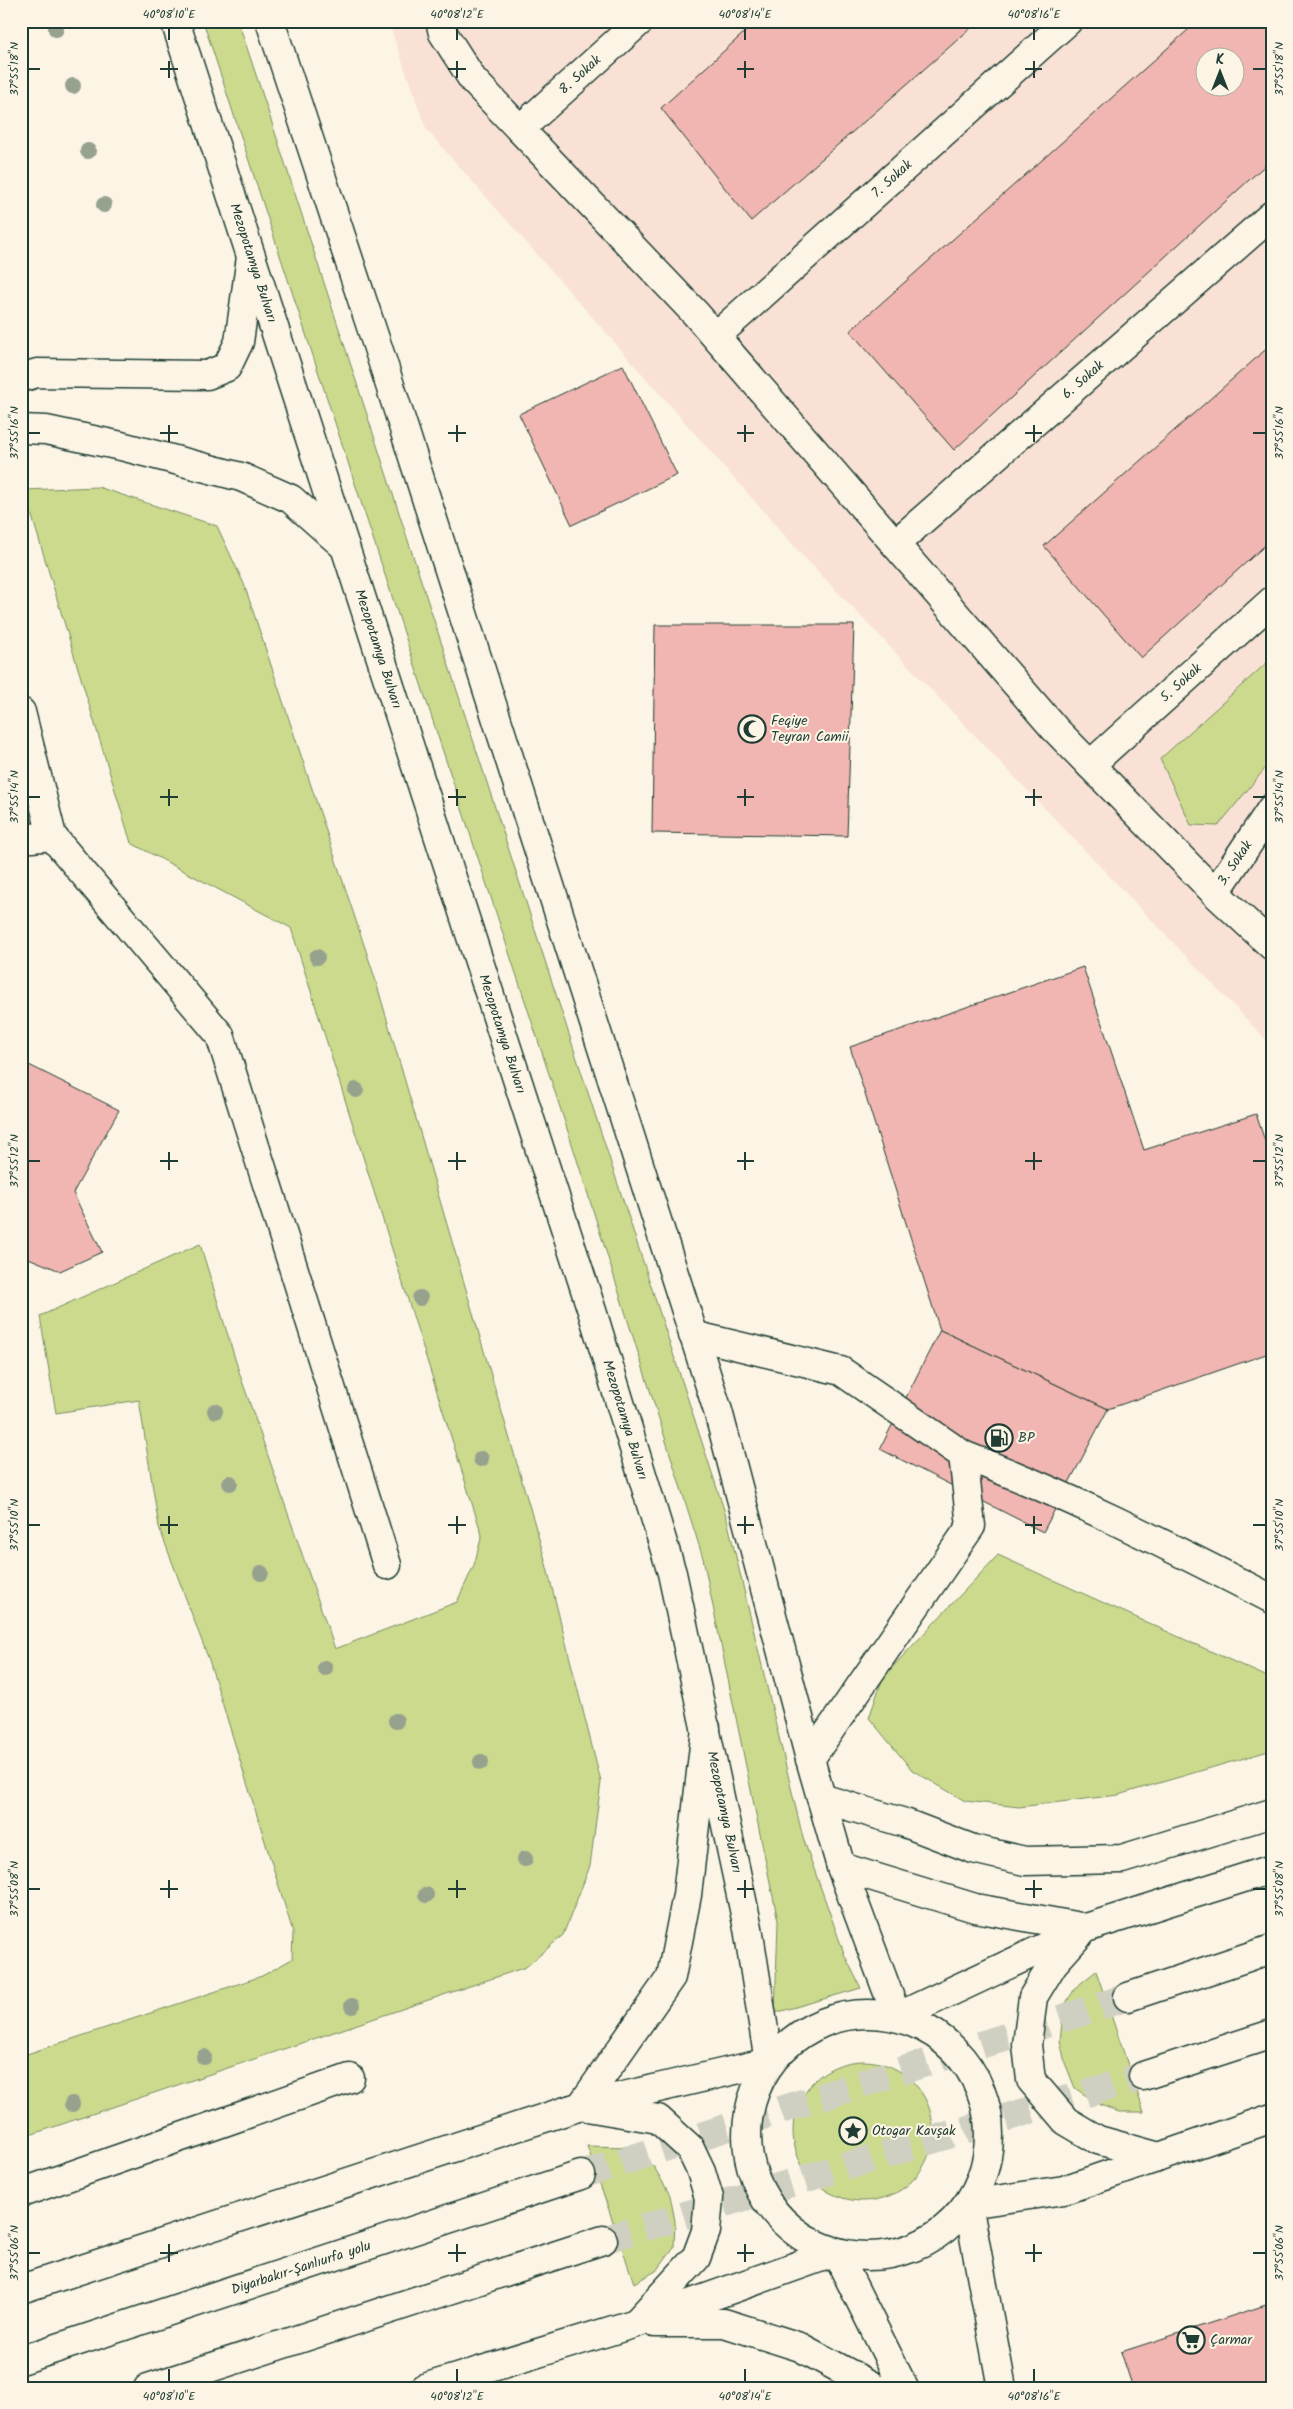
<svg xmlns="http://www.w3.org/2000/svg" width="1293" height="2409" viewBox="0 0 1293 2409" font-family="Kalam,sans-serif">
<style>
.built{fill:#f9e2d5;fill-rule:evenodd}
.green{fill:#ccda8e;stroke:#768c61}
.building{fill:#f1b6b1;stroke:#1f3d34;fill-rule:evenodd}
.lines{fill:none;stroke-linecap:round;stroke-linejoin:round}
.highway-tunnel{stroke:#d0d0c2;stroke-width:28;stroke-dasharray:28 14;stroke-linecap:butt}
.minor-casing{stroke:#1f3d34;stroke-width:31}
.major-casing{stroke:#1f3d34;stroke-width:31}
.highway-casing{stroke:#1f3d34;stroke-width:31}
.minor{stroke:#fcf5e5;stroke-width:28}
.major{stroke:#fcf5e5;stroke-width:28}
.highway{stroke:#fcf5e5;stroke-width:28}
.tree{fill:#96a18e}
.ticks{fill:none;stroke:#1f3d34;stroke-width:2}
.labels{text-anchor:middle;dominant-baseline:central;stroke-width:4;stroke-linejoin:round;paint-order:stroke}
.street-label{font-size:14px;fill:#1f3d34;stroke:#fcf5e5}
.poi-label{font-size:14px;fill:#1f3d34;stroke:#fcf5e5;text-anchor:start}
.neatline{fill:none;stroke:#1f3d34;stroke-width:2}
.ticks-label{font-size:12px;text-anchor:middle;fill:#1f3d34}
</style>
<rect width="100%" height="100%" fill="#fcf5e5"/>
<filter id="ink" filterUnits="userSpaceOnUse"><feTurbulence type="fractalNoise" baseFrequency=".02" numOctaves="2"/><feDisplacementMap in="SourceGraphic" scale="10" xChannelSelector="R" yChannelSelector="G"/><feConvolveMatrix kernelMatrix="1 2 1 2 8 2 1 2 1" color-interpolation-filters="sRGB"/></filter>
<g filter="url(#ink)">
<path class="built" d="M 388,21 L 1272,21 L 1272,1046 L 802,555 L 426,129 ZM 1206,58 L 1236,58 L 1236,88 L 1206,88 Z"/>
<g class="green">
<polygon points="203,21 238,21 268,111 727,1519 803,1838 845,1956 861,1988 775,2013 778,1921 703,1558 573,1147"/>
<polygon points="98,487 217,526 244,584 374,975 544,1556 601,1782 590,1866 563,1935 526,1967 21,2138 21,2056 262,1976 292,1959 293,1932 209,1660 159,1527 139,1400 56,1413 40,1316 200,1244 240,1375 335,1649 457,1602 474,1565 482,1535 291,928 131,843 24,490"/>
<polygon points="1272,658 1272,760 1218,826 1191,825 1160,759"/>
<polygon points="998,1555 1272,1679 1272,1750 1118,1795 1019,1807 965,1801 912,1770 869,1718 883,1677"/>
<polygon points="1096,1971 1144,2112 1119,2112 1098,2104 1075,2088 1065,2063 1060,2040 1064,2006 1076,1987"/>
<circle cx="863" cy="2131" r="70"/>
<polygon points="587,2146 628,2147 654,2167 670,2195 675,2221 674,2247 656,2271 634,2283"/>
</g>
<g class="building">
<polygon points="757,21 979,21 751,221 661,108"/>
<path d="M 1198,21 L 1272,21 L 1272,159 L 954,450 L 850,331 ZM 1206,58 L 1236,58 L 1236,88 L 1206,88 Z"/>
<polygon points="1272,344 1272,539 1141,658 1044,546"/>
<polygon points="623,365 677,475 572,525 519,414"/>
<polygon points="655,625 854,625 847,836 652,833"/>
<polygon points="1083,967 1144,1150 1256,1114 1272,1162 1272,1352 1108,1409 940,1330 850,1047"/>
<polygon points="21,1061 119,1110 73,1193 102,1252 60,1271 26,1257 21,1279"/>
<polygon points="940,1330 1108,1409 1043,1532 880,1449"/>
<polygon points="1272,2303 1272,2388 1133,2388 1121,2352"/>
</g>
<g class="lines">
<g class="highway-tunnel">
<polyline points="581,2175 1128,1997"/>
<polyline points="603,2240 1143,2076"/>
</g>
<g class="minor-casing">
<g id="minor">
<polyline points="440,21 443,33 473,80 696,314 1055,729 1215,893 1272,946"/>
<polyline points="520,129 640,21"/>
<polyline points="716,336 1068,21"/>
<polyline points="21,378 37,373 207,375 227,367 239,342 251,257"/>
<polyline points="21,429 46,430 121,446 241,477 291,499 345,547"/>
<polyline points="895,544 1272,215"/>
<polyline points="21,712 52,836"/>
<polyline points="1090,765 1272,601"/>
<polyline points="21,839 52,836 220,1035 387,1565"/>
<polyline points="1215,893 1272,808"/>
<polyline points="693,1335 841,1371 963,1455 971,1526 810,1759"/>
<path d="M 963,1455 C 1069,1495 1170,1547 1272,1599"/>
<polyline points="821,1798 905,1823 973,1849 1025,1861 1122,1859 1272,1813"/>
<polyline points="21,2193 350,2078"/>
</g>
</g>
<g class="major-casing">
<g id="major">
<polyline points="175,21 593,1314 672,1573 748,1928 769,2062"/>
<polyline points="270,21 380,354 718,1411 810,1759 841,1867 897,2017"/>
<polyline points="968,2204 1002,2388"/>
<polyline points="836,2252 904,2388"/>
</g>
</g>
<g class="highway-casing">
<g id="highway">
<polyline points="841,1867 975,1908 1086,1928"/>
<polyline points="1078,1936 1053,1964 1033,1997 1027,2045 1031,2080 1066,2121 1098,2140 1159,2157"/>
<polyline points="1128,1997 1272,1949"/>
<circle cx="868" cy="2135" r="121"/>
<polyline points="897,2017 1086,1928 1272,1869"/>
<polyline points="1143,2076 1272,2034"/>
<polyline points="968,2204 1064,2190 1272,2118"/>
<polyline points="21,2289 581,2106 769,2062"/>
<polyline points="636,2323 696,2258 706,2231 709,2198 701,2171 690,2148 658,2119 581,2106 671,1977 687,1895 706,1728"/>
<polyline points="655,2323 724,2323 800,2347 876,2388"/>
<polyline points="21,2360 581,2175"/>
<polyline points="148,2388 603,2240"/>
<polyline points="424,2388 636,2323 836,2252"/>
</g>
</g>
<use href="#minor" class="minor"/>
<use href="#major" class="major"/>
<use href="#highway" class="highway"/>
</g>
<g class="tree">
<circle cx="56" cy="29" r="8"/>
<circle cx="73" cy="86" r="8"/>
<circle cx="88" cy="151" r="8"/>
<circle cx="104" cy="205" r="8"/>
<circle cx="317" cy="957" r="8"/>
<circle cx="356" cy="1090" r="8"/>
<circle cx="420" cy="1298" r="8"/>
<circle cx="215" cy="1411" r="8"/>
<circle cx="481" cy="1459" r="8"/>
<circle cx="230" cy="1483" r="8"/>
<circle cx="261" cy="1573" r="8"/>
<circle cx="325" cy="1668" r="8"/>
<circle cx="396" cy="1721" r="8"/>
<circle cx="481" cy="1762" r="8"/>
<circle cx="525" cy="1859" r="8"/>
<circle cx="426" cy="1895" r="8"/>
<circle cx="352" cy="2006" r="8"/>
<circle cx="204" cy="2057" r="8"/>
<circle cx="72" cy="2104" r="8"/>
</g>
</g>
<path class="ticks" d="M 169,28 L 169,40M 457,28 L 457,40M 745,28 L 745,40M 1034,28 L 1034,40M 169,61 L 169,78M 457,61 L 457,78M 745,61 L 745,78M 1034,61 L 1034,78M 28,69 L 40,69M 160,69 L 178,69M 448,69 L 466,69M 737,69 L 754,69M 1025,69 L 1042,69M 1253,69 L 1266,69M 169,425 L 169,442M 457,425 L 457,442M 745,425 L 745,442M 1034,425 L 1034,442M 28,433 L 40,433M 160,433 L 178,433M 448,433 L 466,433M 737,433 L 754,433M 1025,433 L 1042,433M 1253,433 L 1266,433M 169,789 L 169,806M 457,789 L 457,806M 745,789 L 745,806M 1034,789 L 1034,806M 28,797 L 40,797M 160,797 L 178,797M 448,797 L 466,797M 737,797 L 754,797M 1025,797 L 1042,797M 1253,797 L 1266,797M 169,1152 L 169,1170M 457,1152 L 457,1170M 745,1152 L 745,1170M 1034,1152 L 1034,1170M 28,1161 L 40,1161M 160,1161 L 178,1161M 448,1161 L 466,1161M 737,1161 L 754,1161M 1025,1161 L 1042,1161M 1253,1161 L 1266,1161M 169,1516 L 169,1534M 457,1516 L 457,1534M 745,1516 L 745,1534M 1034,1516 L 1034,1534M 28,1525 L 40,1525M 160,1525 L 178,1525M 448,1525 L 466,1525M 737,1525 L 754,1525M 1025,1525 L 1042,1525M 1253,1525 L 1266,1525M 169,1880 L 169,1898M 457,1880 L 457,1898M 745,1880 L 745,1898M 1034,1880 L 1034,1898M 28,1889 L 40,1889M 160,1889 L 178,1889M 448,1889 L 466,1889M 737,1889 L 754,1889M 1025,1889 L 1042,1889M 1253,1889 L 1266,1889M 169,2244 L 169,2262M 457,2244 L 457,2262M 745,2244 L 745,2262M 1034,2244 L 1034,2262M 28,2253 L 40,2253M 160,2253 L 178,2253M 448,2253 L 466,2253M 737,2253 L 754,2253M 1025,2253 L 1042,2253M 1253,2253 L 1266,2253M 169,2369 L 169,2382M 457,2369 L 457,2382M 745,2369 L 745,2382M 1034,2369 L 1034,2382"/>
<defs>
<g id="mosque-ring" transform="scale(1.4375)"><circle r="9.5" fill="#fcf5e5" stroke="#1f3d34" stroke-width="1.5"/><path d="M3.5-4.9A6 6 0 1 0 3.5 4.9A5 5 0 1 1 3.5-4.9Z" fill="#1f3d34"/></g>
<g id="fuel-ring" transform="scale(1.4375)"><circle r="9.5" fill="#fcf5e5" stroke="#1f3d34" stroke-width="1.5"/><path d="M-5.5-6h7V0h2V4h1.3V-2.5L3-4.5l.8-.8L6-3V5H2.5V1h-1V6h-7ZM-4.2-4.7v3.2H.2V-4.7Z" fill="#1f3d34"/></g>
<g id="sight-ring" transform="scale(1.4375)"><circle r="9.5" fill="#fcf5e5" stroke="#1f3d34" stroke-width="1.5"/><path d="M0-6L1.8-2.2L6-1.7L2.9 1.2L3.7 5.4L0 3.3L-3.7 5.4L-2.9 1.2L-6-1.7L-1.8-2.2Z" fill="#1f3d34"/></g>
<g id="supermarket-ring" transform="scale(1.4375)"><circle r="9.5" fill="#fcf5e5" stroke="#1f3d34" stroke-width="1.5"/><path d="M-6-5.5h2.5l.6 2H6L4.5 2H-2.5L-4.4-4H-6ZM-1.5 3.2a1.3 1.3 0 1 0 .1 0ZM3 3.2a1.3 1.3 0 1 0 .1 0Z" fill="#1f3d34"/></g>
</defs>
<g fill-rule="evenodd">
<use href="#mosque-ring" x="752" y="729"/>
<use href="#fuel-ring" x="999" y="1438"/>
<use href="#sight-ring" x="853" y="2131"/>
<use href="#supermarket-ring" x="1191" y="2340"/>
</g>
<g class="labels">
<g class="street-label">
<text transform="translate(580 75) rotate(-42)">8. Sokak</text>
<text transform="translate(892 179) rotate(-42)">7. Sokak</text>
<text transform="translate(253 263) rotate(72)">Mezopotamya Bulvarı</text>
<text transform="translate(1083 380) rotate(-41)">6. Sokak</text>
<text transform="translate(378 649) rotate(72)">Mezopotamya Bulvarı</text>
<text transform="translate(1181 683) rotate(-42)">5. Sokak</text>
<text transform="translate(1235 863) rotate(-56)">3. Sokak</text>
<text transform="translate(502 1034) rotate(72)">Mezopotamya Bulvarı</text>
<text transform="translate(625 1420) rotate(73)">Mezopotamya Bulvarı</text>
<text transform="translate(724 1812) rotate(78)">Mezopotamya Bulvarı</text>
<text transform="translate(301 2268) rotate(-18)">Diyarbakır-Şanlıurfa yolu</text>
</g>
<g class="poi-label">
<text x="771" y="721">Feqiye<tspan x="771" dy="16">Teyran Camii</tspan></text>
<text x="1018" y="1438">BP</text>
<text x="872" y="2131">Otogar Kavşak</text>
<text x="1210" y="2340">Çarmar</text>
</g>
</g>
<rect width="1293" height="2409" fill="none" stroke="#fcf5e5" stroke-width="55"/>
<g transform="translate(1220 72)"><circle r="24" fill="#fcf5e5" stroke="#a4ab9e"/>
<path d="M0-4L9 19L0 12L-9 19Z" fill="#1f3d34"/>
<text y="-8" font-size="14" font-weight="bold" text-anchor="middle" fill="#1f3d34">K</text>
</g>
<rect x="28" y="28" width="1238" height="2354" class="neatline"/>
<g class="ticks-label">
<text x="169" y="18">40°08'10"E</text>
<text x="457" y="18">40°08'12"E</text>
<text x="745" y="18">40°08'14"E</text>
<text x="1034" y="18">40°08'16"E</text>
<text transform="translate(14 69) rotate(-90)" y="4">37°55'18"N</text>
<text transform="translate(1279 69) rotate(-90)" y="4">37°55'18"N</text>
<text transform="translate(14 433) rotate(-90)" y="4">37°55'16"N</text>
<text transform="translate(1279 433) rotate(-90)" y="4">37°55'16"N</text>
<text transform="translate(14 797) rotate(-90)" y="4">37°55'14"N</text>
<text transform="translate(1279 797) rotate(-90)" y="4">37°55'14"N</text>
<text transform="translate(14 1161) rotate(-90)" y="4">37°55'12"N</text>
<text transform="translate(1279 1161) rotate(-90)" y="4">37°55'12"N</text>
<text transform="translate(14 1525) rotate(-90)" y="4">37°55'10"N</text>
<text transform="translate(1279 1525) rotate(-90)" y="4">37°55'10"N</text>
<text transform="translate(14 1889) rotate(-90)" y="4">37°55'08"N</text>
<text transform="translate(1279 1889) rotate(-90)" y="4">37°55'08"N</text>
<text transform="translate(14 2253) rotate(-90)" y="4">37°55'06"N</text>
<text transform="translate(1279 2253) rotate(-90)" y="4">37°55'06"N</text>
<text x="169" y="2400">40°08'10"E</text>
<text x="457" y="2400">40°08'12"E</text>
<text x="745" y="2400">40°08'14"E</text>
<text x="1034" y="2400">40°08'16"E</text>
</g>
</svg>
